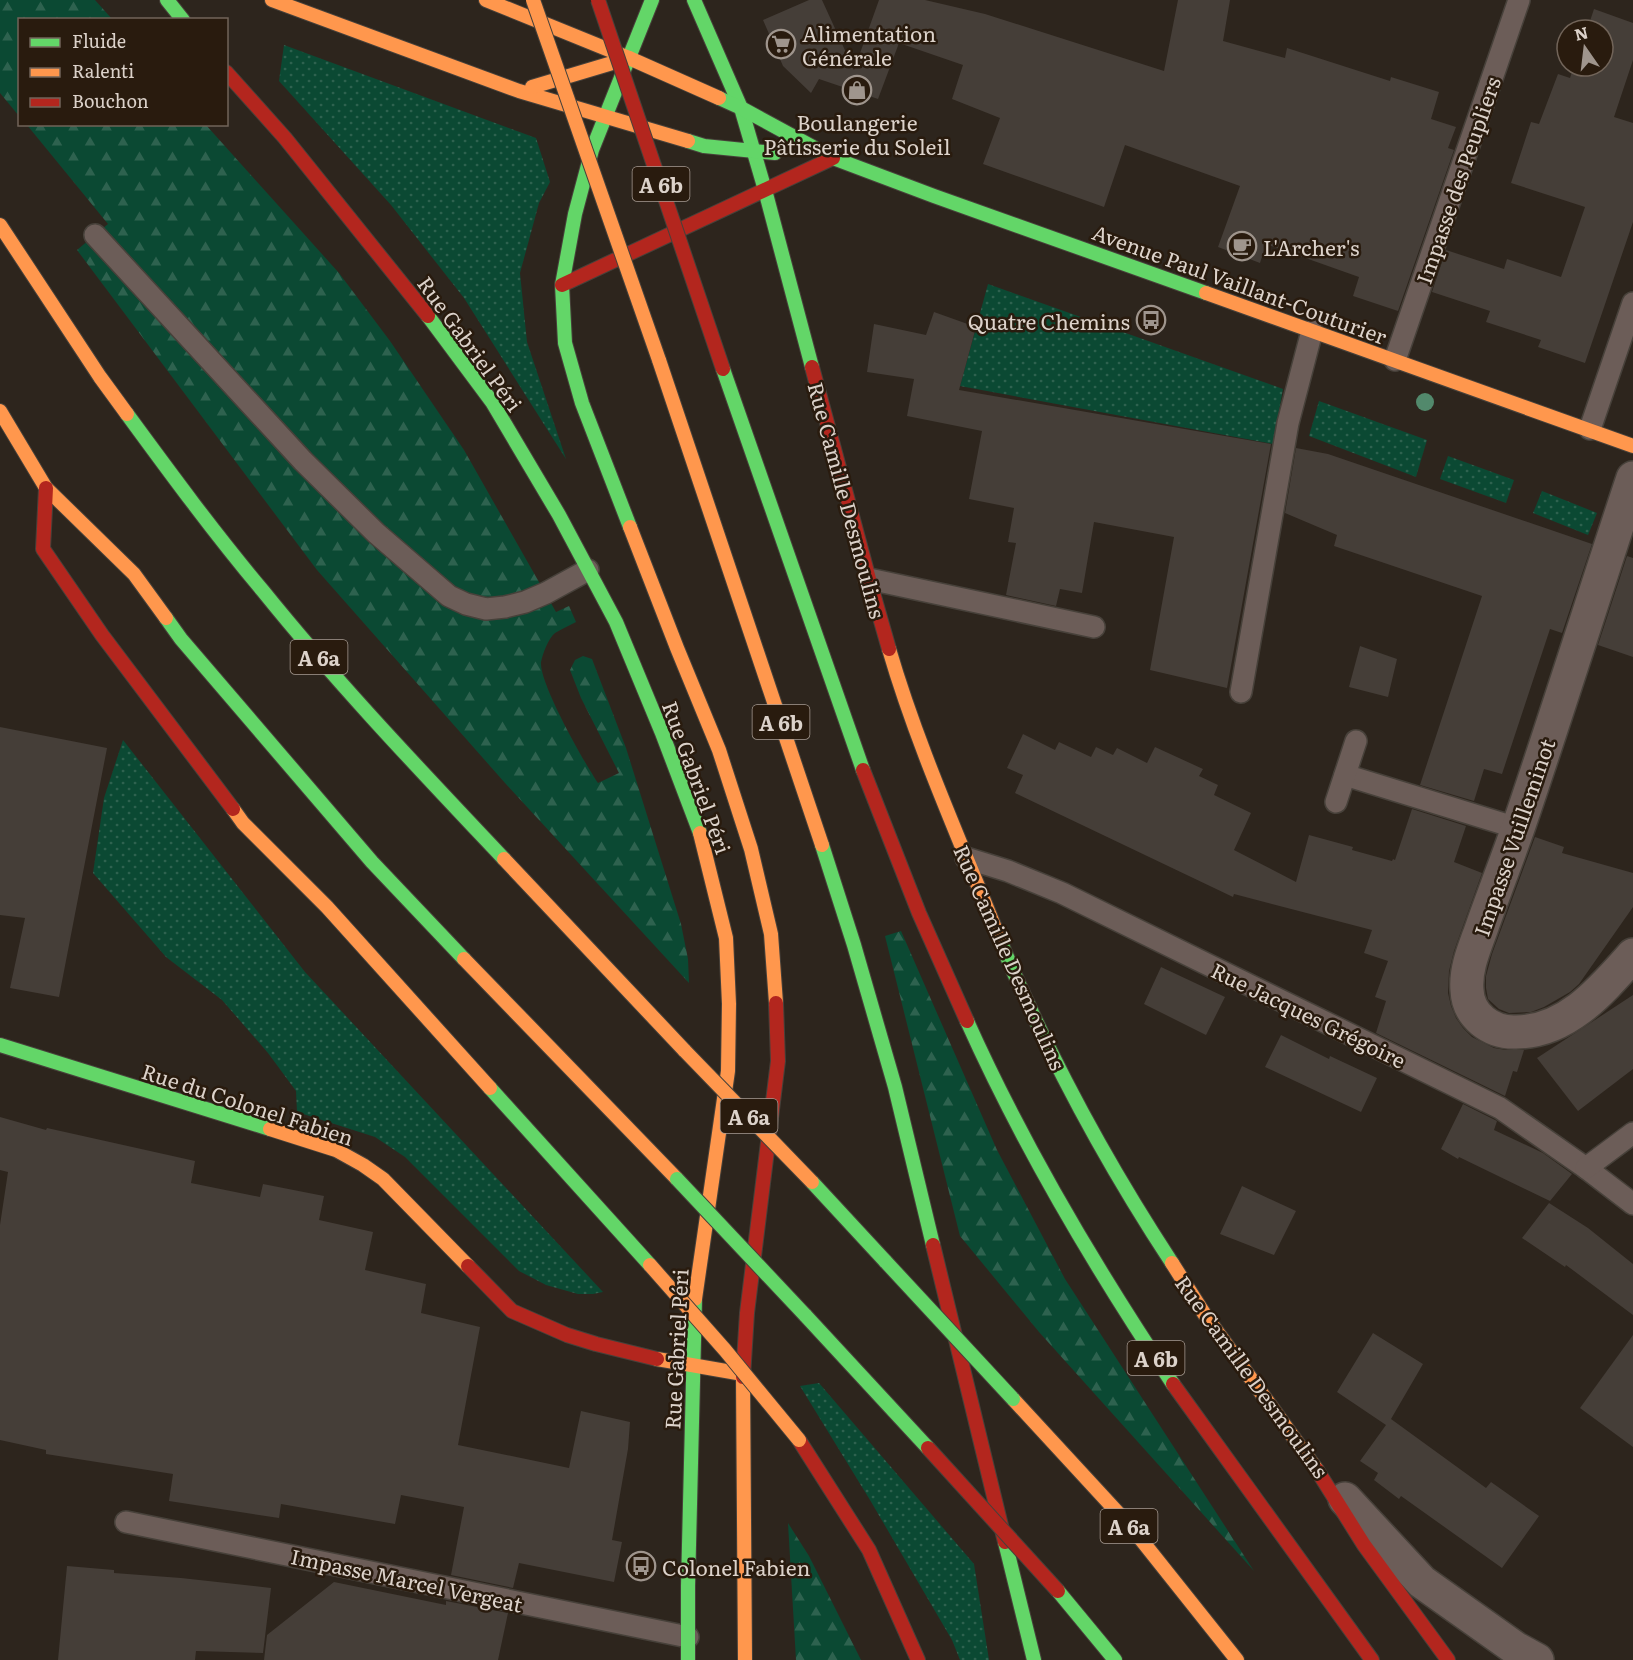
<svg xmlns="http://www.w3.org/2000/svg" width="1633" height="1660" viewBox="0 0 1633 1660" font-family="Literata,serif">
<style>
.grass{fill:url(#grass-dots)}
.forest{fill:url(#forest-firs)}
.building{fill:#453e38}
.lines{fill:none;stroke-linecap:round;stroke-linejoin:round}
.lane-casing{stroke:#47413a;stroke-width:24}
.street-casing{stroke:#47413a;stroke-width:36}
.fast-casing{stroke:#47413a;stroke-width:16}
.slow-casing{stroke:#47413a;stroke-width:16}
.jam-casing{stroke:#47413a;stroke-width:16}
.lane{stroke:#6c5d58;stroke-width:21}
.street{stroke:#6c5d58;stroke-width:33}
.fast{stroke:#63d668;stroke-width:14}
.slow{stroke:#ff974d;stroke-width:14}
.jam{stroke:#b3261e;stroke-width:14}
.fast-bridge-casing{stroke:#47413a;stroke-width:16;stroke-linecap:butt}
.slow-bridge-casing{stroke:#47413a;stroke-width:16;stroke-linecap:butt}
.jam-bridge-casing{stroke:#47413a;stroke-width:16;stroke-linecap:butt}
.fast-bridge{stroke:#63d668;stroke-width:14}
.slow-bridge{stroke:#ff974d;stroke-width:14}
.jam-bridge{stroke:#b3261e;stroke-width:14}
.tree{fill:#52896c}
.labels{text-anchor:middle;dominant-baseline:central;stroke-width:5;stroke-linejoin:round;paint-order:stroke}
.shield{fill:#291b0e;stroke:#a69b92;stroke-width:1.5}
.shield-label{font-size:20px;font-weight:bold;fill:#dcd2ca}
.poi-label{font-size:21px;fill:#dcd2ca;stroke:#291b0e;text-anchor:start}
.street-label{font-size:21px;fill:#dcd2ca;stroke:#291b0e}
</style>
<defs>
<pattern id="grass-dots" width="8" height="8" patternUnits="userSpaceOnUse" patternTransform="scale(1.5)"><rect width="8" height="8" fill="#0b4933"/><path d="M2 2h.1M6 6h.1" fill="none" stroke="#2e624f" stroke-width="1.8" stroke-linecap="round"/></pattern>
<pattern id="forest-firs" width="22" height="20" patternUnits="userSpaceOnUse" patternTransform="scale(1.5)"><rect width="22" height="20" fill="#0b4933"/><path d="M5 1l3.5 6h-7zM16 11l3.5 6h-7z" fill="#2e624f"/></pattern>
</defs>
<rect width="100%" height="100%" fill="#2d251d"/>
<g class="grass">
<polygon points="284,45 536,138 550,182 539,203 520,273 527,342 566,459 464,298 391,205 279,81"/>
<polygon points="988,284 1283,389 1273,444 960,386"/>
<polygon points="1319,401 1427,440 1416,477 1309,436"/>
<polygon points="1448,456 1514,480 1506,503 1440,479"/>
<polygon points="1542,491 1597,513 1588,535 1533,513"/>
<polygon points="123,740 305,972 603,1292 593,1294 578,1294 546,1285 519,1271 405,1157 375,1137 297,1112 296,1091 268,1053 222,1000 166,957 93,873 104,798"/>
<polygon points="819,1383 974,1564 989,1660 960,1660 952,1640 870,1500 800,1386"/>
</g>
<g class="forest">
<polygon points="0,0 95,0 112,19 20,20 19,116 0,93"/>
<path d="M 27,125 L 206,125 L 339,273 L 390,341 L 464,450 L 556,612 L 569,606 L 576,622 C 569,626 561,629 555,633 C 548,639 543,653 541,662 C 539,683 585,764 598,783 L 619,773 L 581,698 L 570,670 L 575,660 L 583,656 L 592,659 L 626,748 L 681,924 L 688,959 L 689,983 L 505,783 L 317,570 L 77,250 L 108,224 Z"/>
<polygon points="901,931 997,1150 1065,1279 1254,1571 1039,1332 960,1236 885,936"/>
<polygon points="788,1523 809,1556 861,1660 796,1660"/>
</g>
<g class="building">
<polygon points="809,0 822,0 854,70 879,0 925,0 985,14 1164,71 1178,0 1230,0 1223,41 1285,58 1287,48 1390,81 1391,77 1439,92 1431,119 1456,127 1448,148 1454,150 1398,311 1353,296 1359,277 1266,244 1260,263 1218,247 1240,186 1125,145 1104,207 983,164 1000,118 952,99 963,65 899,43 878,99 819,79 811,93 783,66 763,20"/>
<polygon points="1594,9 1633,23 1633,60 1614,117 1633,123 1633,222 1585,363 1538,347 1541,340 1486,322 1490,311 1432,292 1446,250 1504,269 1507,259 1561,277 1585,207 1511,183 1531,122 1539,124 1558,74 1570,78 1574,66 1603,66 1603,30 1587,30"/>
<polygon points="934,312 976,327 959,390 1271,444 1227,688 1150,670 1174,537 1094,522 1082,593 1060,589 1056,606 1006,595 1016,543 1008,542 1014,508 969,499 982,431 907,416 914,379 867,372 874,324 926,335"/>
<polygon points="1296,448 1328,454 1592,544 1562,633 1550,629 1502,774 1484,769 1474,801 1420,785 1482,596 1334,546 1337,535 1285,513"/>
<polygon points="1627,556 1633,558 1633,657 1598,645"/>
<polygon points="1360,646 1397,659 1388,697 1349,687"/>
<polygon points="0,727 107,748 59,997 10,988 25,918 0,915"/>
<polygon points="1023,734 1055,750 1059,742 1091,757 1096,747 1113,755 1117,748 1147,763 1155,747 1203,769 1199,776 1218,785 1214,795 1251,813 1234,850 1296,882 1309,835 1353,847 1352,850 1392,861 1393,859 1395,860 1412,809 1466,826 1454,862 1482,873 1454,951 1449,971 1448,993 1451,1006 1456,1018 1463,1028 1472,1037 1494,1048 1506,1050 1524,1050 1517,1072 1513,1071 1505,1096 1376,1033 1386,1001 1375,997 1388,961 1364,953 1372,930 1234,894 1233,897 1015,793 1023,775 1007,768"/>
<polygon points="1535,837 1564,847 1562,853 1633,873 1633,907 1579,984 1570,992 1544,1007 1531,1012 1509,1013 1499,1009 1488,999 1486,988 1486,976 1492,954"/>
<polygon points="1161,967 1225,997 1206,1035 1144,1004"/>
<polygon points="1633,995 1633,1069 1578,1111 1537,1058"/>
<polygon points="1281,1035 1329,1059 1330,1056 1377,1078 1361,1112 1265,1067"/>
<polygon points="1463,1104 1497,1121 1494,1130 1543,1153 1572,1174 1550,1201 1459,1157 1458,1159 1441,1149"/>
<polygon points="0,1117 46,1130 47,1128 195,1161 191,1183 260,1197 263,1184 324,1196 319,1220 373,1232 365,1270 426,1284 421,1313 480,1327 458,1445 569,1468 581,1411 630,1422 628,1449 612,1540 622,1542 614,1582 519,1563 513,1588 451,1575 464,1507 401,1495 395,1524 281,1504 279,1518 169,1501 173,1474 46,1454 46,1450 0,1440 0,1225 8,1172 0,1170"/>
<polygon points="1242,1186 1296,1211 1274,1255 1220,1234"/>
<polygon points="1549,1203 1588,1228 1633,1264 1633,1315 1566,1265 1565,1267 1522,1238"/>
<polygon points="1373,1333 1423,1364 1391,1419 1486,1488 1491,1482 1539,1516 1502,1568 1401,1496 1399,1499 1374,1480 1378,1473 1360,1461 1386,1425 1337,1392"/>
<polygon points="1633,1335 1633,1447 1580,1408"/>
<polygon points="67,1566 114,1570 114,1573 181,1578 271,1588 263,1653 196,1651 195,1660 58,1660"/>
<polygon points="334,1582 446,1605 446,1601 508,1613 498,1660 264,1660 267,1635"/>
</g>
<g class="lines">
<g class="lane-casing">
<g id="lane">
<polyline points="95,235 303,461 376,533 449,596 466,604 486,609 505,607 525,602 546,593 588,570"/>
<polyline points="1395,360 1519,0"/>
<polyline points="1590,429 1633,303"/>
<polyline points="869,579 1094,627"/>
<polyline points="1241,692 1288,423 1312,331"/>
<polyline points="1345,775 1517,828"/>
<polyline points="1336,802 1356,741"/>
<polyline points="966,858 1008,871 1062,893 1500,1108 1586,1168 1633,1204"/>
<polyline points="1586,1168 1633,1133"/>
<polyline points="126,1522 688,1637"/>
</g>
</g>
<g class="street-casing">
<g id="street">
<path d="M 1633,478 C 1594,595 1557,714 1517,831 C 1506,862 1494,893 1483,924 C 1476,945 1465,967 1467,990 C 1468,1016 1491,1033 1516,1032 C 1567,1032 1602,990 1633,955"/>
<polyline points="1345,1499 1422,1582 1515,1648 1537,1660"/>
</g>
</g>
<g class="fast-casing">
<g id="fast">
<polyline points="167,0 183,20"/>
<polyline points="694,0 741,108 765,190 812,367"/>
<polyline points="719,98 741,108 833,158 934,196 1206,293"/>
<polyline points="688,141 704,146 775,153"/>
<polyline points="428,316 492,402 559,515 616,622 662,733 700,833"/>
<polyline points="723,369 863,770"/>
<path d="M 127,414 C 171,474 215,534 263,591 C 338,684 422,772 504,859"/>
<polyline points="630,527 582,403 565,343 562,285 575,214 592,150 652,0"/>
<polyline points="166,618 181,639 372,862 464,959"/>
<polyline points="822,845 854,945 895,1087 933,1245"/>
<path d="M 999,938 C 1046,1051 1105,1161 1172,1263"/>
<path d="M 967,1021 C 1024,1148 1096,1269 1173,1384"/>
<polyline points="0,1045 270,1129"/>
<polyline points="490,1088 650,1265"/>
<polyline points="812,1182 886,1262"/>
<polyline points="805,1315 928,1448"/>
<polyline points="1005,1542 1034,1660"/>
<polyline points="1058,1591 1115,1660"/>
<polyline points="688,1660 688,1586 695,1299"/>
</g>
</g>
<g class="slow-casing">
<g id="slow">
<polyline points="272,0 519,91 688,141"/>
<polyline points="486,0 629,58 719,98"/>
<polyline points="532,87 629,58"/>
<polyline points="0,225 100,377 127,414"/>
<polyline points="1206,293 1633,446"/>
<polyline points="659,360 822,845"/>
<polyline points="0,411 46,488 134,574 166,618"/>
<polyline points="630,527 677,648 719,750 751,849 771,934 776,1003"/>
<path d="M 889,649 C 918,748 961,842 999,938"/>
<polyline points="233,809 243,823 327,907 490,1088"/>
<polyline points="504,859 685,1051"/>
<polyline points="464,959 677,1179"/>
<polyline points="270,1129 336,1150 363,1165 383,1179 468,1266"/>
<polyline points="1172,1263 1205,1315 1317,1470"/>
<polyline points="695,1299 728,1071 729,1004 726,938 700,833"/>
<polyline points="657,1359 743,1374"/>
<polyline points="743,1377 745,1660"/>
<polyline points="1013,1399 1131,1527 1237,1660"/>
</g>
</g>
<g class="jam-casing">
<g id="jam">
<polyline points="226,72 285,138 428,316"/>
<polyline points="562,285 833,158"/>
<polyline points="812,367 869,579 889,649"/>
<polyline points="46,488 43,549 102,635 233,809"/>
<polyline points="863,770 919,913 967,1021"/>
<polyline points="933,1245 1005,1542"/>
<polyline points="468,1266 512,1311 567,1335 596,1344 657,1359"/>
<polyline points="743,1377 747,1313 778,1061 776,1003"/>
<polyline points="1173,1384 1372,1660"/>
<polyline points="799,1440 869,1550 918,1660"/>
<polyline points="1317,1470 1364,1545 1448,1660"/>
</g>
</g>
<use href="#lane" class="lane"/>
<use href="#street" class="street"/>
<use href="#fast" class="fast"/>
<use href="#slow" class="slow"/>
<use href="#jam" class="jam"/>
<g class="fast-bridge-casing">
<g id="fast-bridge">
<polyline points="677,1179 805,1315"/>
<polyline points="886,1262 1013,1399"/>
</g>
</g>
<g class="slow-bridge-casing">
<g id="slow-bridge">
<polyline points="533,0 659,360"/>
<polyline points="685,1051 812,1182"/>
<polyline points="650,1265 725,1350 799,1440"/>
</g>
</g>
<g class="jam-bridge-casing">
<g id="jam-bridge">
<polyline points="598,0 723,369"/>
<polyline points="928,1448 1058,1591"/>
</g>
</g>
<use href="#fast-bridge" class="fast-bridge"/>
<use href="#slow-bridge" class="slow-bridge"/>
<use href="#jam-bridge" class="jam-bridge"/>
</g>
<circle class="tree" cx="1425" cy="402" r="9"/>
<defs>
<g id="supermarket-ring" transform="scale(1.5)"><circle r="9.5" fill="#291b0e" stroke="#9f958d" stroke-width="1.5"/><path d="M-6-5.5h2.5l.6 2H6L4.5 2H-2.5L-4.4-4H-6ZM-1.5 3.2a1.3 1.3 0 1 0 .1 0ZM3 3.2a1.3 1.3 0 1 0 .1 0Z" fill="#9f958d"/></g>
<g id="shop-ring" transform="scale(1.5)"><circle r="9.5" fill="#291b0e" stroke="#9f958d" stroke-width="1.5"/><path d="M-5-2.5h2.3a2.7 3.5 0 0 1 5.4 0H5L5.5 6h-11ZM-1.5-2.5h3a1.5 2.3 0 0 0-3 0Z" fill="#9f958d"/></g>
<g id="cafe-ring" transform="scale(1.5)"><circle r="9.5" fill="#291b0e" stroke="#9f958d" stroke-width="1.5"/><path d="M-5.5-4.5H6V0H3Q3 3.5 0 3.5H-2.5Q-5.5 3.5-5.5 0ZM3-3.2v2h1.7v-2ZM-6 4.5H4V6H-6Z" fill="#9f958d"/></g>
<g id="bus-ring" transform="scale(1.5)"><circle r="9.5" fill="#291b0e" stroke="#9f958d" stroke-width="1.5"/><path d="M-5-6H5V4H4V6H2V4H-2V6H-4V4H-5ZM-3.5-4V0h7V-4ZM-3.5 1.2v1.5H-2V1.2ZM2 1.2v1.5H3.5V1.2Z" fill="#9f958d"/></g>
</defs>
<g fill-rule="evenodd">
<use href="#supermarket-ring" x="781" y="44"/>
<use href="#shop-ring" x="857" y="90"/>
<use href="#cafe-ring" x="1242" y="246"/>
<use href="#bus-ring" x="1151" y="320"/>
<use href="#bus-ring" x="641" y="1566"/>
</g>
<g class="labels">
<g class="shield">
<rect x="632.5" y="167" width="57" height="34" rx="4.5"/>
<rect x="290.5" y="640" width="57" height="34" rx="4.5"/>
<rect x="752.5" y="705" width="57" height="34" rx="4.5"/>
<rect x="720.5" y="1099" width="57" height="34" rx="4.5"/>
<rect x="1127.5" y="1341" width="57" height="34" rx="4.5"/>
<rect x="1100.5" y="1509" width="57" height="34" rx="4.5"/>
</g>
<g class="shield-label">
<text x="661" y="184">A 6b</text>
<text x="319" y="657">A 6a</text>
<text x="781" y="722">A 6b</text>
<text x="749" y="1116">A 6a</text>
<text x="1156" y="1358">A 6b</text>
<text x="1129" y="1526">A 6a</text>
</g>
<g class="poi-label">
<text x="802" y="32">Alimentation<tspan x="802" dy="24">Générale</tspan></text>
<text x="857" y="121" text-anchor="middle">Boulangerie<tspan x="857" dy="24">Pâtisserie du Soleil</tspan></text>
<text x="1263" y="246">L'Archer's</text>
<text x="1130" y="320" text-anchor="end">Quatre Chemins</text>
<text x="662" y="1566">Colonel Fabien</text>
</g>
<g class="street-label">
<text transform="translate(1457 180) rotate(-71)">Impasse des Peupliers</text>
<text transform="translate(1240 283) rotate(20)">Avenue Paul Vaillant-Couturier</text>
<text transform="translate(471 343) rotate(54)">Rue Gabriel Péri</text>
<text transform="translate(848 500) rotate(75)">Rue Camille Desmoulins</text>
<text transform="translate(698 777) rotate(70)">Rue Gabriel Péri</text>
<text transform="translate(1513 837) rotate(-71)">Impasse Vuilleminot</text>
<text transform="translate(1011 957) rotate(66)">Rue Camille Desmoulins</text>
<text transform="translate(1309 1014) rotate(26)">Rue Jacques Grégoire</text>
<text transform="translate(248 1103) rotate(18)">Rue du Colonel Fabien</text>
<text transform="translate(675 1349) rotate(-87)">Rue Gabriel Péri</text>
<text transform="translate(1253 1376) rotate(54)">Rue Camille Desmoulins</text>
<text transform="translate(407 1579) rotate(12)">Impasse Marcel Vergeat</text>
</g>
</g>
<rect x="18" y="18" width="210" height="108" fill="#291b0e" stroke="#716459" stroke-width="1.5"/>
<rect x="30" y="38" width="30" height="9" fill="#63d668" stroke="#716459" stroke-width="1.5"/>
<text x="72" y="48" font-size="18" fill="#dcd2ca">Fluide</text>
<rect x="30" y="68" width="30" height="9" fill="#ff974d" stroke="#716459" stroke-width="1.5"/>
<text x="72" y="78" font-size="18" fill="#dcd2ca">Ralenti</text>
<rect x="30" y="98" width="30" height="9" fill="#b3261e" stroke="#716459" stroke-width="1.5"/>
<text x="72" y="108" font-size="18" fill="#dcd2ca">Bouchon</text>
<g transform="translate(1585 48) rotate(346)"><circle r="28" fill="#291b0e" stroke="#716459" stroke-width="1.5"/>
<path d="M0-4.5L10 22L0 15L-10 22Z" fill="#9f958d"/>
<text y="-9" font-size="16" font-weight="bold" text-anchor="middle" fill="#dcd2ca">N</text>
</g>
</svg>
